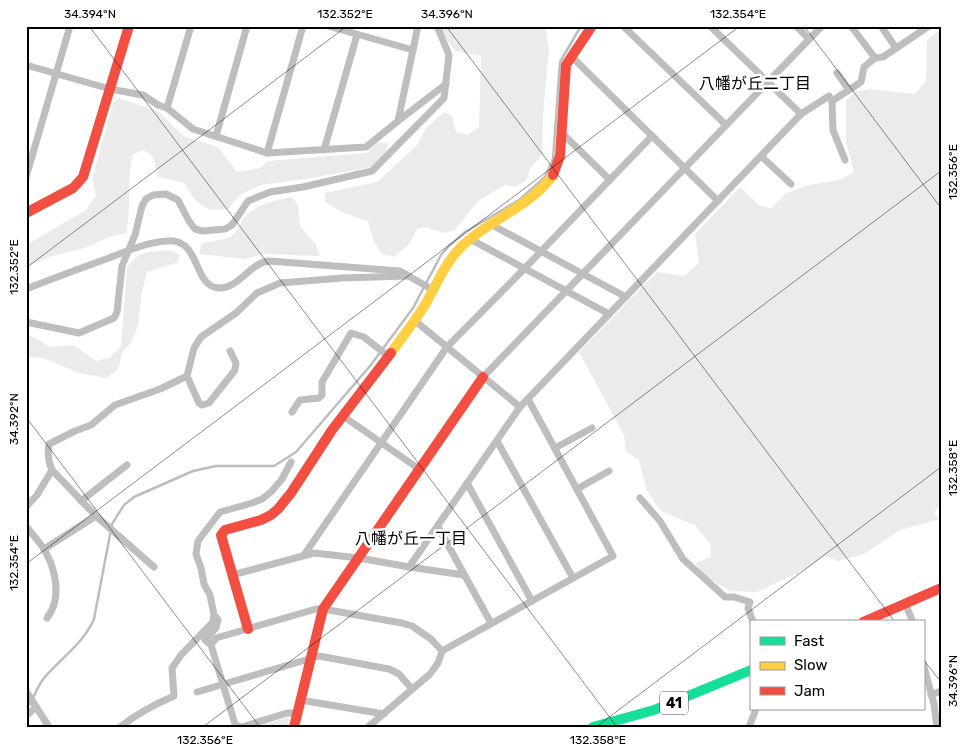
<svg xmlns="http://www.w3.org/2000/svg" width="967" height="753" viewBox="0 0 967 753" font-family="Rubik,'Noto Sans JP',sans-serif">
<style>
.green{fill:#ebebeb}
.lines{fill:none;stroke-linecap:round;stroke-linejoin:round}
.stream{stroke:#bdbdbd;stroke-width:2.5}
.street{stroke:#bebebe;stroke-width:7}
.fast{stroke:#16e098;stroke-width:10}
.slow{stroke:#ffcf43;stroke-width:10}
.jam{stroke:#f24e42;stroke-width:10}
.ticks{fill:none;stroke:#000;stroke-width:1;stroke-opacity:0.45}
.labels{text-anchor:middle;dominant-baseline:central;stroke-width:5;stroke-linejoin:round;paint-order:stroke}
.shield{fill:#fff;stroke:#4c4c4c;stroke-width:1}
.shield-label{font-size:14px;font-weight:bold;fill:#000}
.neighbourhood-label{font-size:16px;fill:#000;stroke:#fff}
.neatline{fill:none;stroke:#000;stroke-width:2}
.ticks-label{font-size:12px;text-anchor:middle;fill:#000}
</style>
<rect width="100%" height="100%" fill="#fff"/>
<g class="green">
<polygon points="441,26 545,26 549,49 543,115 542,155 531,167 526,181 515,187 505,185 478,201 455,230 444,233 428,228 418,228 409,244 394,257 382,254 374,242 368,222 340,211 325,202 325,193 377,182 417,145 426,128 444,112 452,116 456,132 468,135 479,127 481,56 455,51 444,36"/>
<polygon points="941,29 941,502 934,513 940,519 900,530 864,554 838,561 825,556 808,568 757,592 730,591 705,576 695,563 711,557 710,544 696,526 661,511 646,489 639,460 626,451 624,435 579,352 657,272 684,276 699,263 695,234 740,187 760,206 771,208 786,193 808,185 839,180 854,172 846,142 846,100 856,92 869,89 915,94 926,81 927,40"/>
<path d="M 119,98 L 159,112 L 185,137 L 218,147 L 237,172 L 260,168 L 268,161 L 366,153 L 377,143 L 388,143 L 387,150 L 371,167 L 306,179 L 261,185 L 240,195 L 228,209 C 202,213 197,203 184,183 L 158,177 L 153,157 L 144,150 L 133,154 C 126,181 132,208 126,234 L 115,235 L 82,249 L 52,256 L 26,266 L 26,245 L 86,210 L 96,196 L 92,179 L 113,103 Z"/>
<path d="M 292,197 L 298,205 L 300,226 L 316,245 L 320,256 L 265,254 L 244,259 L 199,254 L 202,243 C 213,241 226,241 235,233 C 239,230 240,224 243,219 C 255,204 274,200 292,197 Z"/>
<path d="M 170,250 L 180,255 L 177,263 L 147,272 L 142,292 L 138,325 L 131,343 L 123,351 L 118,369 L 106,378 L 79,373 L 43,358 L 26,357 L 26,336 L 30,335 L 50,347 L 74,345 L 96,361 L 109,358 L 121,346 L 127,268 C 138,250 150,252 170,250 Z"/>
<polygon points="288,717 289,719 287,727 256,727"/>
</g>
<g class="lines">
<path class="stream" d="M 26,709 C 34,700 36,688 44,678 C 61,658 83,644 94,619 L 112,524 L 124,505 L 134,497 L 193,471 L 216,466 L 274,466 L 296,452 L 370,366 L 413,308 L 441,255 L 449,246 L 465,232 L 519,200 L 545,177 L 553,159 L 560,62 L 581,26"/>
<g class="street">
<polyline points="328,26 413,50"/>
<polyline points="623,26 726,125"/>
<polyline points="710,26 801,114"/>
<polyline points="796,26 809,39"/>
<polyline points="851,26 875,58 883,57 929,26"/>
<polyline points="881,26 896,48"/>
<polyline points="572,57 718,201"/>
<polyline points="26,65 110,89 143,95 158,105 167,108 193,129 267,153 366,147 398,121 418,26"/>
<polyline points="837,73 849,90"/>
<polyline points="832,101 833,130 845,160"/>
<polyline points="167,108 191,26"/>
<polyline points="398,121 446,84"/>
<polyline points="562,133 610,180"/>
<polyline points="216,136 247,26"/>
<polyline points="324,150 357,35"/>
<polyline points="267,153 303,26"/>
<polyline points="761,156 791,184"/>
<polyline points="26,177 70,26"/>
<polyline points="492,225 626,297"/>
<polyline points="470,239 609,314"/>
<path d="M 26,289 C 54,278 81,268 109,258 C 127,251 148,242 167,241 C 174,240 180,242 185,246 C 199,257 198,288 220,288 C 239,288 250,263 269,261 L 400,271 L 433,290"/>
<polyline points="414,320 520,407"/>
<polyline points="26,322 79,333 114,318 117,312 122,266 135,235 142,206 146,199 153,195 166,194 178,200 189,221 195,229 203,231 225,229 232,225 248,201 270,192 303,187 372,171 444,98 449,55 437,26"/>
<polyline points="230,351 236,363 235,370 209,403 202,405 199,403 187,376 194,348 201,337 236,313 257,293 280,283 342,278 407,276"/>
<polyline points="483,377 822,26"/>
<polyline points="292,412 300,400 319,398 322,395 322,382 351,333 364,337 388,356"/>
<polyline points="343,416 419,469"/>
<polyline points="497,441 573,578"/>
<polyline points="555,448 592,428"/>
<polyline points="467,483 532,601"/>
<polyline points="577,489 609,471"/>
<polyline points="640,498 660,521 683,559 725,597 734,597 750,602 748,608 753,622"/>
<polyline points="81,501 127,465"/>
<polyline points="26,507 37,495 52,470"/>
<path d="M 26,526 C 32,534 40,542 45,551 C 56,570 62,599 47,618"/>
<polyline points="438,527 491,623"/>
<polyline points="44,549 96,516"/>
<polyline points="304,555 447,347 525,268 652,136"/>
<path d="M 154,567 L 96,516 L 52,470 C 48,461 47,454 49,444 L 75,431 L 91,425 L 115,405 L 160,389 L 187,376"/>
<polyline points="409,567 520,407 801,114 829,96 832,101 861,82 864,67 875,58"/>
<polyline points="232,575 314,553 359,558 409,567 464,575"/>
<polyline points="905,603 913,622"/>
<polyline points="211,645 205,640 216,628 218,620 216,617"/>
<polyline points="442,651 613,556 528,399"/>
<polyline points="923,663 934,704 937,727"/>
<polyline points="26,691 49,727"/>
<polyline points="197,692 319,656 389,669 399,674 412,689"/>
<polyline points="931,695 941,691"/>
<polyline points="300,700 384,714"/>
<polyline points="26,716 36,707"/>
<path d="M 120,727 C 138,713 153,705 174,696 L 172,668 L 181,655 L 213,622 L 214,615 L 210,595 L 204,584 L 201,568 L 196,554 L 198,541 L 220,512 L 252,503 L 262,499 L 271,492 L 282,479 L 291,462"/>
<polyline points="240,727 235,724 211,645 216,638 316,609 323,609 402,623 412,626 431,639 442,651 438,663 430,674 368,727"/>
<polyline points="242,727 287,713 296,713"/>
<polyline points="749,727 756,709"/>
</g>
<polyline class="fast" points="593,727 654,710 751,670"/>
<path class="slow" d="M 391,353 C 403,336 416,320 426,303 C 438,282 446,261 463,245 C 492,218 530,207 553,175"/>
<g class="jam">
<polyline points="553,175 560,156 566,65 592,26"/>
<polyline points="26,213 73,188 83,177 129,26"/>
<polyline points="863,622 941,588"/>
<polyline points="248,629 221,535 225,530 261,520 271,515 278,509 291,493 332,430 391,353"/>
<polyline points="294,727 323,609 483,377"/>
</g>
</g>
<path class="ticks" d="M 89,26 L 617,727M 446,26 L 895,622M 804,26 L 941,208M 26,268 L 347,26M 26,417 L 260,727M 26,564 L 740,26M 923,659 L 941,682M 203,727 L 941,171M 596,727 L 941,467"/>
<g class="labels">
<rect class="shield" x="660" y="691.5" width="28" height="23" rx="4"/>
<g class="shield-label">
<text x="674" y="703">41</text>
</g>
<g class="neighbourhood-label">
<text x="755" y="83">八幡が丘二丁目</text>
<text x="411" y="538">八幡が丘一丁目</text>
</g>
</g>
<rect width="967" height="753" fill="none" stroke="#ffffff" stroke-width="55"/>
<rect x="750" y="620" width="175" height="90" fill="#ffffff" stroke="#999999"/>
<rect x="760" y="637" width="25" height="8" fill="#16e098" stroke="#999999"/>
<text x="794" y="646" font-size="15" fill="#000000">Fast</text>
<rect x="760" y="662" width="25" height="8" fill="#ffcf43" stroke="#999999"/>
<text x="794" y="670" font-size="15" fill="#000000">Slow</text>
<rect x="760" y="687" width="25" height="8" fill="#f24e42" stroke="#999999"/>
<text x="794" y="696" font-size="15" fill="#000000">Jam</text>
<rect x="28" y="28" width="912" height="698" class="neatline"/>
<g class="ticks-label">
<text x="90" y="18">34.394°N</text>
<text x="345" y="18">132.352°E</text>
<text x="447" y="18">34.396°N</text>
<text x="738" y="18">132.354°E</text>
<text transform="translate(953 172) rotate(-90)" y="4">132.356°E</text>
<text transform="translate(14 267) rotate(-90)" y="4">132.352°E</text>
<text transform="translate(14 419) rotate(-90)" y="4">34.392°N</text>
<text transform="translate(953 468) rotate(-90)" y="4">132.358°E</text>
<text transform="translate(14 563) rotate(-90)" y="4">132.354°E</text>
<text transform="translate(953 681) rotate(-90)" y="4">34.396°N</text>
<text x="205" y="744">132.356°E</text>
<text x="598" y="744">132.358°E</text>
</g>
</svg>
